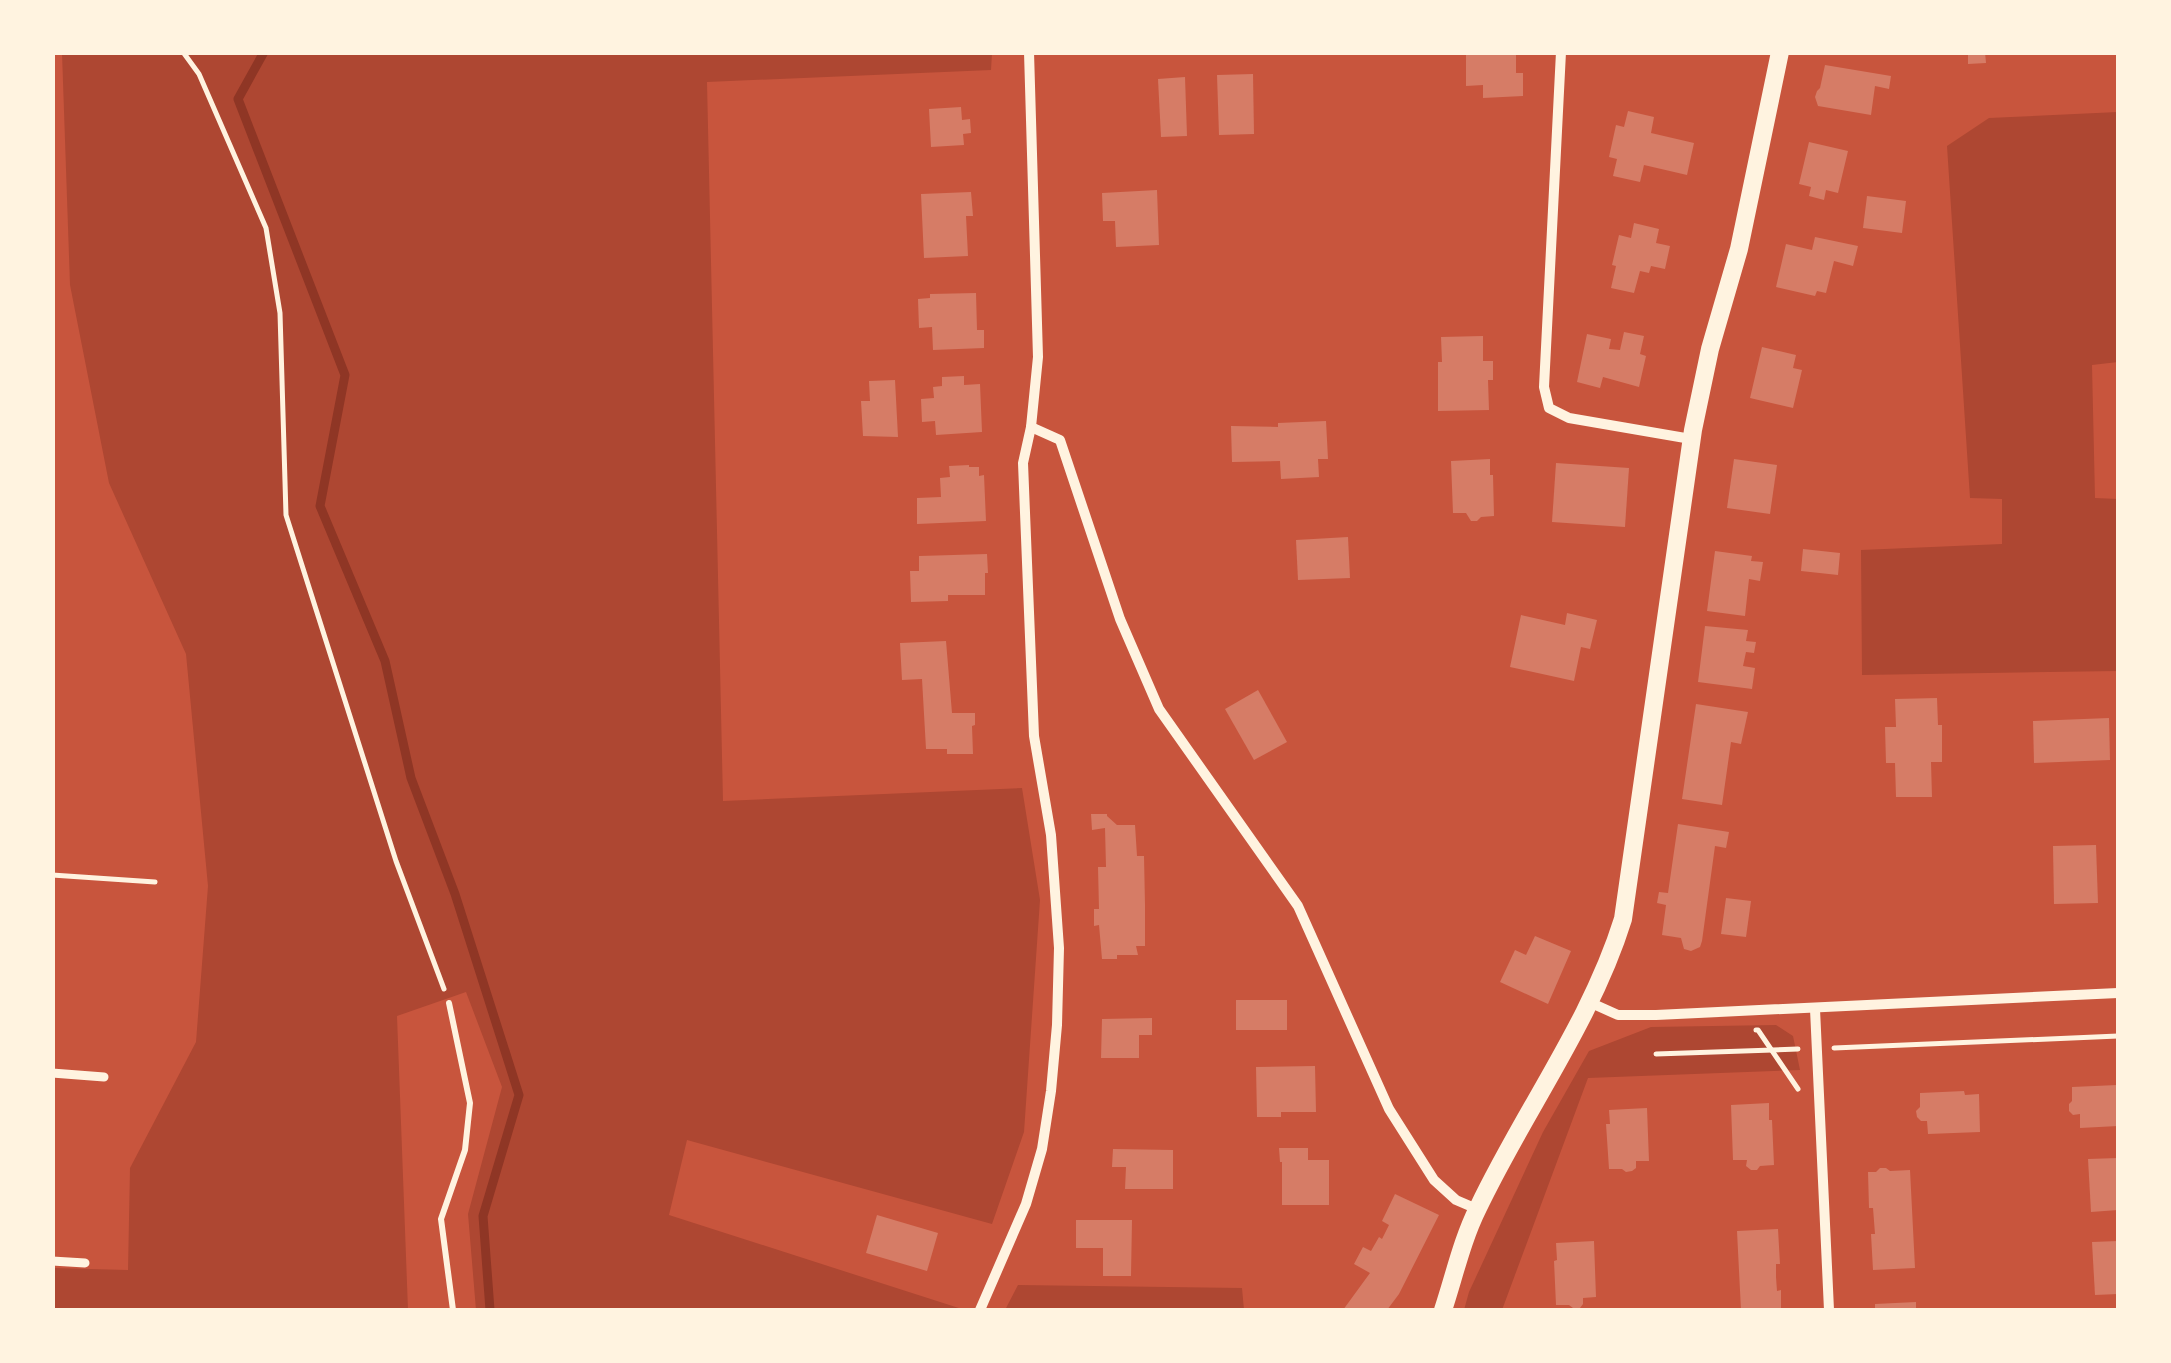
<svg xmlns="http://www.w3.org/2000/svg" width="2171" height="1363" viewBox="0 0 2171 1363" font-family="Montserrat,sans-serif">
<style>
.green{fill:#ae4732}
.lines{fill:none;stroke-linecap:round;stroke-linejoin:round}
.stream{stroke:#8f3625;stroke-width:9}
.building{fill:#d67c66}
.path{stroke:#fff3e0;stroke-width:5}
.service{stroke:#fff3e0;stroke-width:6}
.pedestrian{stroke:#fff3e0;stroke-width:9}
.minor{stroke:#fff3e0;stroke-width:10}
.tertiary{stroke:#fff3e0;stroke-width:18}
</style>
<rect width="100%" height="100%" fill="#c8553d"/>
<g class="green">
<polygon points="62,53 992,53 991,70 707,82 723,801 1022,788 1040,900 1024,1132 992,1224 687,1140 669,1215 965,1310 476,1310 468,1214 502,1087 466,992 397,1016 408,1310 53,1310 53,1268 128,1270 130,1168 196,1042 208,886 186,654 109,483 70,285"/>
<polygon points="2118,112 2118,362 2092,365 2095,498 2118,499 2118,671 1862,675 1861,550 2002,544 2002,499 1970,498 1947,146 1989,118"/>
<polygon points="1776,1025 1793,1036 1800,1070 1588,1078 1502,1310 1464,1310 1469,1292 1543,1132 1589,1051 1651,1027"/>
<polygon points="1018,1285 1242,1288 1244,1310 1005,1310"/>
</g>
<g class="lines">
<polyline class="stream" points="264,52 238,99 345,375 320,506 385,661 411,778 455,894 519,1095 483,1216 490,1310"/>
</g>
<g class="building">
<polygon points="1466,52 1516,52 1516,73 1523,73 1523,96 1483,98 1483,85 1466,86"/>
<polygon points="1968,52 1985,52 1986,63 1968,64"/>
<polygon points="1825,65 1891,76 1889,89 1875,86 1871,115 1818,106 1815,97 1817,91 1820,88"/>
<polygon points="1253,74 1254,134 1219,135 1217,75"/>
<polygon points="1185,77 1187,136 1161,137 1158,79"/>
<polygon points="961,107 962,120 970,119 971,133 963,134 964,145 931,147 929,109"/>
<polygon points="1628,111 1654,117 1651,133 1694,143 1687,175 1644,165 1640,182 1613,176 1617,159 1609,157 1616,125 1624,127"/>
<polygon points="1809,142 1848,151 1838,193 1826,190 1824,200 1809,196 1811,187 1799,184"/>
<polygon points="1157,190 1159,245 1116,247 1115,221 1103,221 1102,193"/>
<polygon points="971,192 973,216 966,216 968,256 924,258 921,194"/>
<polygon points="1867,196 1906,201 1902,233 1863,228"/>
<polygon points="1634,223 1659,229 1656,243 1670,246 1665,269 1651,266 1649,273 1640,271 1634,293 1611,288 1616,266 1612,265 1619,235 1631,238"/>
<polygon points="1815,237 1858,246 1853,266 1834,261 1826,293 1817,291 1815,296 1776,287 1786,244 1812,250"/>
<polygon points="976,293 977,330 984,330 984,348 933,350 932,327 919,328 918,299 930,298 930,294"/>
<polygon points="1624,332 1644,336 1640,354 1646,356 1639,387 1603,377 1600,388 1577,382 1587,334 1611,339 1609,349 1620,350"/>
<polygon points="1483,336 1483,361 1493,361 1493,380 1488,380 1489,410 1438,411 1438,362 1442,362 1441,337"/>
<polygon points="1762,347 1796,355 1793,368 1802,370 1793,408 1750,398"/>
<polygon points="964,376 964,385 980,384 982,432 936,435 935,421 922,422 921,399 934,398 933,387 942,386 942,377"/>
<polygon points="895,380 898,437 863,436 861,401 870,401 869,381"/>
<polygon points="1326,421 1328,459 1318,459 1319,477 1281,479 1280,461 1232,462 1231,426 1278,427 1278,423"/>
<polygon points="1490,459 1490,475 1493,475 1494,516 1481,517 1477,521 1471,521 1466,513 1453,513 1451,461"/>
<polygon points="1734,459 1777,465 1770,514 1727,508"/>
<polygon points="1556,463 1629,468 1625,527 1552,522"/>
<polygon points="969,465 969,467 979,467 979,476 984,475 986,521 917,524 917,498 941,497 940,478 950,477 949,466"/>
<polygon points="1348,537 1350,578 1298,580 1296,540"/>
<polygon points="1803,549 1840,553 1838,575 1801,571"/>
<polygon points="1715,551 1752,556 1751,561 1763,562 1760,581 1749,579 1745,616 1707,611"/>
<polygon points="987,554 988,573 985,573 985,595 948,595 948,601 911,602 910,571 919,571 919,556"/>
<polygon points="1567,613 1597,620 1590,649 1581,647 1574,681 1510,667 1521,615 1565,625"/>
<polygon points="1705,626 1748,630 1746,641 1756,642 1754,653 1746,652 1743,666 1755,668 1752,689 1698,682"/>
<polygon points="946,641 952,713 975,713 975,725 972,726 973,754 947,754 947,749 926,749 922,679 902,680 900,643"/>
<polygon points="1258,690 1287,742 1254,760 1225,709"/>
<polygon points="1937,698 1938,725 1942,725 1942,762 1931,762 1932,797 1896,797 1895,763 1886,763 1885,727 1896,727 1895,699"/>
<polygon points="1696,704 1748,712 1741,744 1731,742 1722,805 1682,799"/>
<polygon points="2109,718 2110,760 2034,763 2033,721"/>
<polygon points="1091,814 1107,814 1107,816 1117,825 1135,825 1137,856 1144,856 1145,905 1145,946 1136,946 1138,955 1117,955 1117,959 1102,959 1099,925 1094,926 1094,909 1099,909 1098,867 1106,867 1105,828 1092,830"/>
<polygon points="1678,824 1729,832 1726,848 1715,846 1702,941 1700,947 1691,951 1684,949 1681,938 1662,935 1666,905 1657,903 1659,892 1668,893"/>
<polygon points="2096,845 2098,903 2054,904 2053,846"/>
<polygon points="1726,898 1751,901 1746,937 1721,934"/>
<polygon points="1535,936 1571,951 1548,1004 1500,982 1515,950 1526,955"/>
<rect x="1236" y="1000" width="51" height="30"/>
<polygon points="1152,1018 1152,1035 1139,1035 1139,1058 1101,1058 1102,1019"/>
<polygon points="1315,1066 1316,1112 1281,1112 1281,1117 1257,1117 1256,1067"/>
<polygon points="2117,1085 2118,1126 2080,1128 2080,1114 2073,1115 2069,1111 2069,1104 2072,1101 2072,1087"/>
<polygon points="1964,1091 1965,1095 1979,1094 1980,1132 1928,1134 1927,1121 1921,1121 1917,1117 1916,1111 1920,1107 1920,1093"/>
<polygon points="1769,1103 1769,1120 1772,1120 1774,1165 1760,1166 1757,1170 1751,1170 1746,1166 1747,1160 1733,1160 1731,1105"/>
<polygon points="1647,1108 1649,1161 1636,1161 1636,1168 1632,1171 1626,1172 1622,1169 1609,1169 1606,1124 1610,1124 1609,1110"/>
<polygon points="1279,1148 1308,1148 1308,1160 1329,1160 1329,1205 1282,1205 1282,1162 1280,1162"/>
<polygon points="1113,1149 1173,1150 1173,1189 1125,1189 1126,1167 1112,1167"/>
<polygon points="2118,1158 2118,1210 2091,1212 2088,1159"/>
<polygon points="1880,1168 1886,1168 1890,1171 1910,1170 1915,1268 1873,1270 1871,1234 1875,1234 1873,1208 1869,1208 1868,1172 1876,1172"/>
<polygon points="1395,1194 1439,1215 1399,1294 1387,1310 1343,1310 1370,1273 1354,1264 1363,1247 1371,1251 1379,1237 1382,1239 1389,1225 1382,1221"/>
<polygon points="877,1215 938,1233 927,1271 866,1253"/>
<polygon points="1076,1220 1132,1220 1131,1276 1103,1276 1103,1248 1076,1248"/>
<polygon points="1778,1229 1780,1264 1776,1264 1776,1277 1777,1291 1781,1290 1781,1310 1741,1310 1737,1231"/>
<polygon points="1594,1241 1596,1297 1583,1298 1583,1304 1580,1308 1573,1308 1569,1305 1556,1305 1554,1261 1557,1260 1556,1243"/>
<polygon points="2118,1241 2118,1294 2095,1295 2092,1242"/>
<polygon points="1916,1302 1916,1310 1875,1310 1875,1304"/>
</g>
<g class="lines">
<g class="path">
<polyline points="183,52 199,74 266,228 280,313 286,515 396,861 444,989"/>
<polyline points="52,875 155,882"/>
<polyline points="1756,1030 1758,1030 1798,1089"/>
<polyline points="1834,1048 2118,1036"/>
<polyline points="1656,1054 1798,1049"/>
</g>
<polyline class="service" points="449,1003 470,1103 465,1150 441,1219 453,1310"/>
<g class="pedestrian">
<polyline points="52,1073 104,1077"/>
<polyline points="52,1261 85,1263"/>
</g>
<g class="minor">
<polyline points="1561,52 1544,387 1549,408 1569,418 1691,439"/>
<polyline points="1031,427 1060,440 1120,619 1159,709 1298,906 1389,1109 1434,1180 1456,1200 1477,1209"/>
<polyline points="1589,1002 1618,1015 1656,1015 2118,993"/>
<polyline points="1815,1009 1829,1310"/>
<polyline points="980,1310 1026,1204 1042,1149 1051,1091 1057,1025 1059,948 1051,835 1034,736 1023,463 1031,427 1038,357 1029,52"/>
</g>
<path class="tertiary" d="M 1443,1310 C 1454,1277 1462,1240 1478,1208 C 1524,1111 1591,1022 1623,919 L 1693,430 L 1710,349 L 1739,249 L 1780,52"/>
</g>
<rect width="2171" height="1363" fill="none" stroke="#fff3e0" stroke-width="110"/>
</svg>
